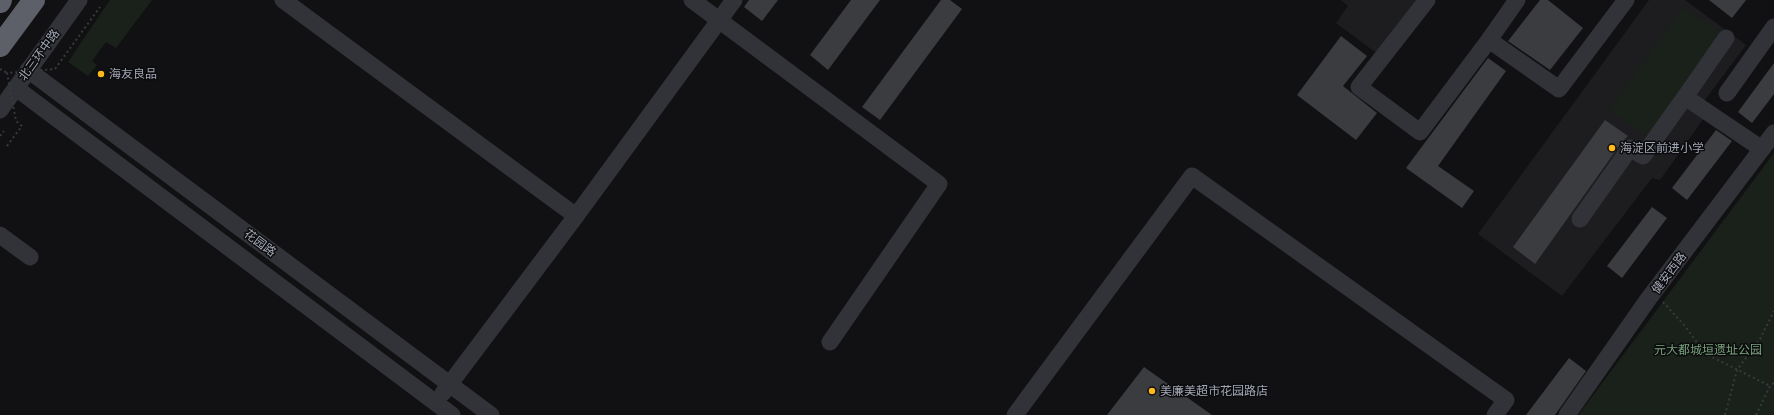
<svg xmlns="http://www.w3.org/2000/svg" width="1774" height="415" viewBox="0 0 1774 415" font-family="Raleway,'Noto Sans SC',sans-serif">
<style>
.built{fill:#1d1d20}
.green{fill:#19211a}
.building{fill:#3a3c40}
.lines{fill:none;stroke-linecap:round;stroke-linejoin:round}
.path{stroke:#383a3f;stroke-width:2;stroke-dasharray:2 3;stroke-linecap:butt}
.minor{stroke:#323338;stroke-width:17}
.highway{stroke:#5d6069;stroke-width:22}
.path-bridge{stroke:#383a3f;stroke-width:2;stroke-dasharray:2 3;stroke-linecap:butt}
.poi-dot{fill:#feb91d;stroke:#0c0c0e;stroke-width:1.5}
.labels{text-anchor:middle;dominant-baseline:central;stroke-width:3;stroke-linejoin:round;paint-order:stroke}
.street-label{font-size:12px;fill:#a1a7b4;stroke:#0c0c0e}
.poi-label{font-size:12px;fill:#a1a7b4;stroke:#0c0c0e;text-anchor:start}
.park-label{font-size:12px;fill:#77a17a;stroke:#0c0c0e}
</style>
<rect width="100%" height="100%" fill="#111113"/>
<g class="built">
<polygon points="1341,0 1420,0 1379,55 1336,23 1348,6"/>
<polygon points="1649,0 1685,0 1746,45 1696,112 1704,118 1660,180 1652,178 1562,296 1478,234"/>
</g>
<g class="green">
<polygon points="110,0 152,0 116,48 106,42 92,61 97,65 88,76 68,62"/>
<polygon points="1682,8 1724,35 1653,140 1610,110"/>
<polygon points="1774,153 1774,415 1579,415 1579,414"/>
</g>
<g class="building">
<polygon points="749,0 778,0 762,21 744,7"/>
<polygon points="851,0 880,0 828,70 810,55"/>
<polygon points="941,0 950,0 962,9 880,120 862,107"/>
<polygon points="1540,0 1548,0 1583,28 1550,70 1508,41"/>
<polygon points="1709,0 1746,0 1732,18"/>
<polygon points="1341,36 1367,56 1343,86 1377,113 1356,140 1297,95"/>
<polygon points="1488,58 1506,71 1438,166 1474,191 1462,208 1406,168"/>
<polygon points="1774,63 1774,94 1752,123 1738,112"/>
<polygon points="1605,120 1628,136 1622,142 1535,264 1513,247"/>
<polygon points="1716,130 1732,141 1687,200 1672,188"/>
<polygon points="1652,207 1667,218 1622,278 1607,266"/>
<polygon points="1569,358 1586,371 1555,415 1526,415"/>
<polygon points="1144,367 1212,415 1107,415"/>
</g>
<g class="lines">
<g class="path">
<polyline points="0,69 7,73 8,72"/>
<polyline points="0,136 4,131"/>
<polyline points="1663,302 1684,325 1706,354 1770,386"/>
<polyline points="1725,415 1737,370 1760,339 1774,311"/>
<polyline points="1756,415 1770,386 1774,383"/>
</g>
<g class="minor">
<polyline points="283,0 576,216"/>
<polyline points="692,0 939,184 830,342"/>
<polyline points="1427,0 1359,87 1420,132 1489,40"/>
<polyline points="1517,0 1489,40 1559,89 1626,0"/>
<polyline points="1726,38 1685,97 1762,149"/>
<polyline points="28,70 491,415"/>
<polyline points="16,88 452,415"/>
<polyline points="1727,93 1774,27"/>
<polyline points="0,110 79,0"/>
<polyline points="1580,219 1630,148 1643,156 1685,97"/>
<polyline points="0,235 30,257"/>
<polyline points="443,393 576,216 734,0"/>
<polyline points="1015,415 1192,176 1506,400 1495,415"/>
<polyline points="1567,415 1649,298 1774,133"/>
</g>
<g class="highway">
<polyline points="0,2 1,0"/>
<polyline points="0,46 34,0"/>
</g>
<polyline class="path-bridge" points="7,146 22,126 16,121 7,73 55,69 100,7"/>
</g>
<g class="poi-dot">
<circle cx="101" cy="74" r="4"/>
<circle cx="1612" cy="148" r="4"/>
<circle cx="1152" cy="391" r="4"/>
</g>
<g class="labels">
<g class="street-label">
<text transform="translate(39 55) rotate(-54)">北三环中路</text>
<text transform="translate(260 243) rotate(37)">花园路</text>
<text transform="translate(1669 273) rotate(-53)">健安西路</text>
</g>
<g class="poi-label">
<text x="109" y="74">海友良品</text>
<text x="1620" y="148">海淀区前进小学</text>
<text x="1160" y="391">美廉美超市花园路店</text>
</g>
<g class="park-label">
<text x="1708" y="350">元大都城垣遗址公园</text>
</g>
</g>
</svg>
